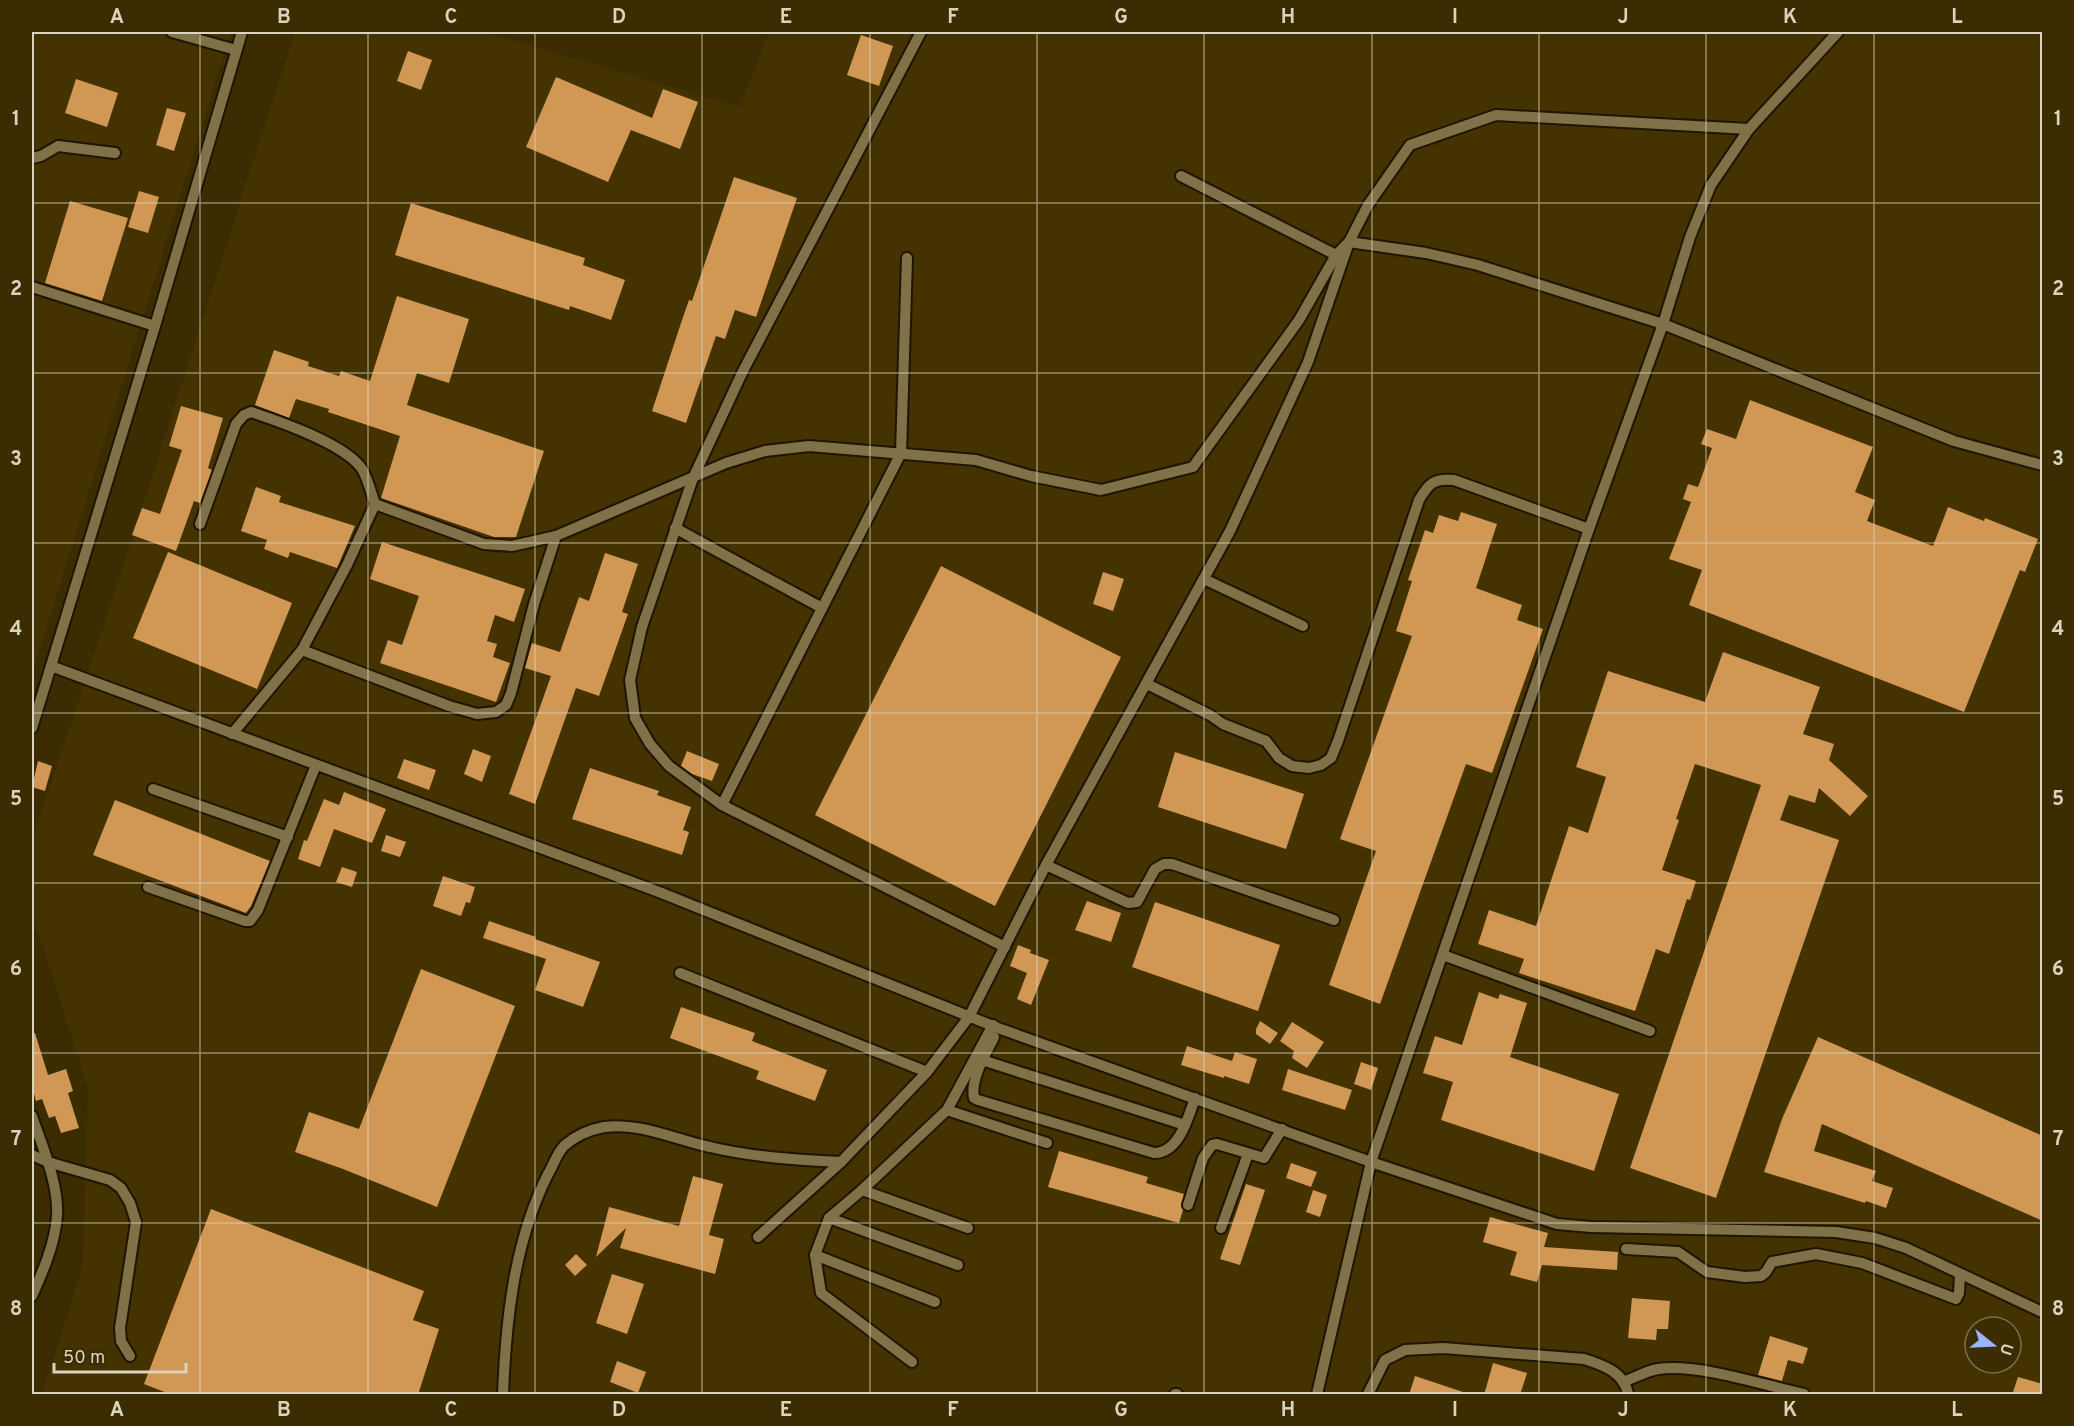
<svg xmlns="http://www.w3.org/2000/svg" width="2074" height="1426" viewBox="0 0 2074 1426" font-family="Overpass,sans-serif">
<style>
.built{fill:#443200;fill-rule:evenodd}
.building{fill:#d09755}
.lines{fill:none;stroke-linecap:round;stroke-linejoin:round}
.service-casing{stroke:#201500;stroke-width:14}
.service{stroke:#817149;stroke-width:10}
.grid{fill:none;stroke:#dcd3be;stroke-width:1.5;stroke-opacity:0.55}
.neatline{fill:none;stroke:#dcd3be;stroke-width:2}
.grid-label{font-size:20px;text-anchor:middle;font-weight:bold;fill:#dcd3be}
</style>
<rect width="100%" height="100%" fill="#3b2c02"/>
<g class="built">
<polygon points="32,32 231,32 32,675"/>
<path d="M 295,32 L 484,32 L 740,107 L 769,32 L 2042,32 L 2042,1394 L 42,1394 L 83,1265 L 88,1086 L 32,915 L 32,839 L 98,644 ZM 1975,1327 L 2011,1327 L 2011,1363 L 1975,1363 Z"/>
</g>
<g class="building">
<polygon points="861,35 893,46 879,86 847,75"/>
<polygon points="408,51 432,60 421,90 397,81"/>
<polygon points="556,77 652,118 663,89 698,102 680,149 631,130 608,182 526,147"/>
<polygon points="76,79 118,93 107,127 65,113"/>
<polygon points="167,108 186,113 174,151 156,145"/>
<polygon points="734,177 797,198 756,317 735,310 725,339 716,336 686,423 652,411 681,323 689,300 692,301"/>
<polygon points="139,191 159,197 148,233 128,227"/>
<polygon points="70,201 128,218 102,301 45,283"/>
<polygon points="411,203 585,258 583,265 625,280 611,320 570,306 569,310 395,255"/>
<polygon points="397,296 469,319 449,383 417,373 407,405 544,451 516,537 494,537 381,498 400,436 328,412 329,409 296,399 289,418 255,405 274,350 309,362 308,366 339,376 341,371 370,381"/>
<polygon points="1750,400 1873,447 1855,492 1875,500 1867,521 1933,546 1948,507 1984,521 1985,518 2038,539 2025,572 2020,570 1964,712 1689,605 1702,570 1669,559 1691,502 1683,499 1688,484 1698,487 1712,448 1701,444 1707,429 1736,439"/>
<polygon points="181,406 223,418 208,468 212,470 200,503 194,501 176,551 132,535 142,508 160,514 182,450 169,446"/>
<polygon points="256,487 281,496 279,502 355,526 337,568 290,552 288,558 264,549 267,540 241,531"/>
<polygon points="1461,512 1497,524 1476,588 1522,605 1517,620 1543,629 1492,773 1466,764 1380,1004 1329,985 1376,851 1340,839 1412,636 1396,631 1412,581 1408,580 1425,530 1433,533 1439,515 1458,521"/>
<polygon points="382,542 525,589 514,622 495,615 487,641 497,644 493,657 510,663 496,702 380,663 388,640 402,645 419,596 370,579"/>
<polygon points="168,552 292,603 257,689 133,638"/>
<polygon points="605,553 638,564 622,612 628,614 599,696 576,688 535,804 509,794 551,676 525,668 532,643 560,652 579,597 589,601"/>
<polygon points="941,566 1121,657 995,906 815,815"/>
<polygon points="1103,572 1124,579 1113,611 1093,604"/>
<polygon points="1723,652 1820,687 1803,734 1834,744 1829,760 1868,796 1850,816 1819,788 1815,803 1789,795 1780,820 1839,840 1716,1198 1630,1168 1761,785 1695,764 1676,819 1679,820 1662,870 1696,881 1690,900 1687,899 1669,954 1656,949 1635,1011 1519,973 1524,959 1478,944 1489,910 1536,926 1569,826 1588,833 1606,777 1576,767 1608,671 1705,702"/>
<polygon points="473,749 491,756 482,782 464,774"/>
<polygon points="687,751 719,764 712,781 692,774 681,766"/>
<polygon points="1175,752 1304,794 1286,849 1158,807"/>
<polygon points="404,759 436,770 429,790 397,778"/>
<polygon points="38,761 52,766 45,791 32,787"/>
<polygon points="590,768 659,791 657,795 691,807 683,830 689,832 682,855 572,819"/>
<polygon points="344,792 386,809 372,843 334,829 320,867 298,859 304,840 307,841 324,799 339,805"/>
<polygon points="115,800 270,861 251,906 246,913 93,855"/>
<polygon points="386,835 406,842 400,857 381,851"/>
<polygon points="342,867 357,872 352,887 336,882"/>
<polygon points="443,876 475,887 470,903 466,902 461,916 433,906"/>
<polygon points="1087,901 1121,913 1111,942 1075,930"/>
<polygon points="1155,902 1280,945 1258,1011 1132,967"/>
<polygon points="489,921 536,937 535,939 600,962 583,1007 535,990 546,959 483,938"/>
<polygon points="1018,945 1031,950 1030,953 1049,960 1031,1005 1017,999 1027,973 1010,966"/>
<polygon points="421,969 515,1006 437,1207 343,1169 295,1152 309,1112 359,1129"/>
<polygon points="1479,992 1498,999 1500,994 1527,1003 1510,1057 1619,1094 1594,1171 1441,1120 1453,1082 1423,1073 1435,1036 1462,1045"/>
<polygon points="681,1007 755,1033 752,1041 827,1070 815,1101 756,1079 759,1071 670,1038"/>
<polygon points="1260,1021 1278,1033 1270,1044 1256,1034 1256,1029"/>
<polygon points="1292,1022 1324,1042 1307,1068 1292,1058 1294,1051 1280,1041"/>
<polygon points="32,1033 35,1033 48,1075 66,1069 73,1091 68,1093 79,1128 61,1133 55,1116 49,1118 42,1099 36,1101 32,1086"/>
<polygon points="1818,1037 2043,1136 2043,1221 1822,1124 1814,1151 1876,1171 1872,1181 1893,1188 1886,1208 1866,1201 1865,1203 1764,1172 1782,1119"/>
<polygon points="1187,1046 1232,1061 1235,1052 1257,1059 1249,1084 1224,1076 1224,1078 1181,1065"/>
<polygon points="1361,1062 1378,1068 1371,1090 1354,1084"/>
<polygon points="1288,1069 1352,1090 1345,1110 1282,1090"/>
<polygon points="1059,1151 1148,1177 1146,1183 1184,1194 1181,1206 1183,1210 1179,1223 1048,1187"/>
<polygon points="1291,1163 1317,1172 1311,1187 1286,1178"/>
<polygon points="693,1176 723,1184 709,1235 724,1239 715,1274 620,1248 626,1228 596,1257 609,1207 679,1226"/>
<polygon points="1246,1184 1265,1190 1240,1265 1220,1259"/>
<polygon points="1313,1190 1327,1195 1320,1217 1306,1212"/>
<polygon points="211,1209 424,1291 413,1320 439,1329 418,1395 172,1395 144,1384"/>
<polygon points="1490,1217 1548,1233 1544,1247 1618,1252 1617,1270 1542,1265 1537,1282 1510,1275 1517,1252 1483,1242"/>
<polygon points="576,1254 587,1265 575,1276 565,1265"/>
<polygon points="612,1274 644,1284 627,1334 596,1323"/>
<polygon points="1632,1298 1670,1301 1668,1329 1657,1329 1656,1340 1628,1338"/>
<polygon points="1770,1336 1808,1348 1803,1364 1788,1360 1782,1381 1758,1375"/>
<polygon points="617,1361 646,1372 638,1393 610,1382"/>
<polygon points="1493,1363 1527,1373 1520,1395 1484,1395"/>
<polygon points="1415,1376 1463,1392 1463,1395 1409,1395"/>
<polygon points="2018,1377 2043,1384 2043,1395 2012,1395"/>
</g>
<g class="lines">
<g class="service-casing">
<g id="service">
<polyline points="172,32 236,50"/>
<polyline points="32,158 41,156 58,146 115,153"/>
<polyline points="1181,176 1336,255"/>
<polyline points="907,258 901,453 722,805 1005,947"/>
<polyline points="32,287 155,326"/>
<path d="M 200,524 L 236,424 L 244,415 L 251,412 C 281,422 345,444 362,469 C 368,479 371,493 375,504 L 484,544 L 512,546 L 556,536 L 726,463 L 765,451 L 809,446 L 976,460 L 1031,476 L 1101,490 L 1193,467 L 1299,320 L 1336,255 L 1349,242 L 1426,253 L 1478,265 L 1663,324 L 1954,441 L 2042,465"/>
<polyline points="675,528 822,608"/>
<polyline points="1204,579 1303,626"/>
<polyline points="302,650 449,706 477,714 496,712 506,705 511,693 534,604 556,536"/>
<polyline points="51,666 659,892 998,1028 1371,1162 1557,1224 1591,1227 1836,1232 1875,1238 1906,1248 2042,1312"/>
<path d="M 1147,684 L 1210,715 L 1223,724 L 1266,741 L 1279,758 L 1292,766 L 1309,768 L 1321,765 L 1331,758 L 1338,741 L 1419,500 C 1429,483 1434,478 1454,480 L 1589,529"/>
<polyline points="32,728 155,326 242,32"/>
<polyline points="232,734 302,650 347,565 375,504"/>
<polyline points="153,789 288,837"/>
<polyline points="722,805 669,766 650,744 635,718 630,680 642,627 693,478 743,371 921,32"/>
<polyline points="1046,865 1128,903 1137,902 1155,869 1164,864 1172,864 1334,920"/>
<polyline points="148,887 245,921 250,921 258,910 316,765"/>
<polyline points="1443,955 1650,1031"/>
<polyline points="680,973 927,1072"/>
<path d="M 994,1037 C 986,1054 970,1079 974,1098 L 978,1100 L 1154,1153 C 1179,1153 1188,1118 1195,1098"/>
<polyline points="982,1060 1185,1125"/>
<polyline points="947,1110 1047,1143"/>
<path d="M 32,1116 C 42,1146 59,1184 57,1216 C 55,1244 43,1271 32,1296"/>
<polyline points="32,1155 48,1162 110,1180 121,1188 130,1203 136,1222 120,1328 121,1341 130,1356"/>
<polyline points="862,1190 968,1228"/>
<polyline points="1188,1205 1203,1158 1212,1145 1217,1144 1264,1158 1282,1129"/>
<polyline points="829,1218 958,1265"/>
<polyline points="1221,1228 1248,1154"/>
<polyline points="758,1237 841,1162 927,1072 969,1017 1046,865 1230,531 1308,362 1349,242 1368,205 1410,145 1496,115 1749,129"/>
<polyline points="1626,1249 1678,1252 1707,1272 1745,1277 1761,1276 1766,1272 1772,1262 1816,1254 1862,1263 1956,1299 1959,1293 1960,1274"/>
<polyline points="815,1255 935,1302"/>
<polyline points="912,1362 821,1293 815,1255 829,1218 862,1190 947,1110 993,1025"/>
<path d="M 1623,1382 C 1634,1378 1646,1371 1658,1369 C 1697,1363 1763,1385 1804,1394"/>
<path d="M 503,1394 C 506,1319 514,1242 548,1174 C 553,1166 557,1153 564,1146 C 575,1136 588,1130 604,1127 C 640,1122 676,1140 710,1147 C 753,1157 796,1160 841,1162"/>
<polyline points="1175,1394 1177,1394"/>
<polyline points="1317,1394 1371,1162 1589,529 1663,324 1690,237 1711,185 1749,129 1838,32"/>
<path d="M 1368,1394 L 1385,1360 L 1405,1350 L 1443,1348 L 1584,1359 C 1603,1365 1624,1372 1628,1394"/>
</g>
</g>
<use href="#service" class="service"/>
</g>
<path class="grid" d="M 200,32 L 200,1394M 368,32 L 368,1394M 535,32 L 535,1394M 702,32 L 702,1394M 870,32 L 870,1394M 1037,32 L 1037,1394M 1204,32 L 1204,1394M 1372,32 L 1372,1394M 1539,32 L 1539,1394M 1706,32 L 1706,1394M 1874,32 L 1874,1394M 32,203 L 2042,203M 32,373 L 2042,373M 32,543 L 2042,543M 32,713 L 2042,713M 32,883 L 2042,883M 32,1053 L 2042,1053M 32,1223 L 2042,1223"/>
<rect width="2074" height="1426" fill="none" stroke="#3b2c02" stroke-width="66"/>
<g transform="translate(1993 1345) rotate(108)"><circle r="28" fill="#3b2c02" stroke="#7b6f4d" stroke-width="1.5"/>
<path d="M0-4.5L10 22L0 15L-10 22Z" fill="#9ab5fd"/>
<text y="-9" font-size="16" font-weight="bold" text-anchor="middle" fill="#dcd3be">U</text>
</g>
<path d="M54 1363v9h132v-9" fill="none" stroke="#dcd3be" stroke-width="3"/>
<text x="63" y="1363" font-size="18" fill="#dcd3be" stroke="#3b2c02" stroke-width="4.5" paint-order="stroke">50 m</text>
<rect x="33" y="33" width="2008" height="1360" class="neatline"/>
<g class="grid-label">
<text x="117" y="23">A</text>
<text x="284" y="23">B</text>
<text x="451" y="23">C</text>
<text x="619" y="23">D</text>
<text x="786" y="23">E</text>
<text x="953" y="23">F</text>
<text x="1121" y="23">G</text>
<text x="1288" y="23">H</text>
<text x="1455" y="23">I</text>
<text x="1623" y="23">J</text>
<text x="1790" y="23">K</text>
<text x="1957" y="23">L</text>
<text x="16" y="125">1</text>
<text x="2058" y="125">1</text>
<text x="16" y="295">2</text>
<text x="2058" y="295">2</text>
<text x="16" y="465">3</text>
<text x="2058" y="465">3</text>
<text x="16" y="635">4</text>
<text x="2058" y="635">4</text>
<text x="16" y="805">5</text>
<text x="2058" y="805">5</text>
<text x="16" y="975">6</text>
<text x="2058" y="975">6</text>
<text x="16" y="1145">7</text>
<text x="2058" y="1145">7</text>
<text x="16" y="1315">8</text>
<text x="2058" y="1315">8</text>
<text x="117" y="1416">A</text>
<text x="284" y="1416">B</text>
<text x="451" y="1416">C</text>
<text x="619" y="1416">D</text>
<text x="786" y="1416">E</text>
<text x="953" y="1416">F</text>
<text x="1121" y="1416">G</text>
<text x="1288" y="1416">H</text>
<text x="1455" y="1416">I</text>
<text x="1623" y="1416">J</text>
<text x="1790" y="1416">K</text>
<text x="1957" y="1416">L</text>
</g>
</svg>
